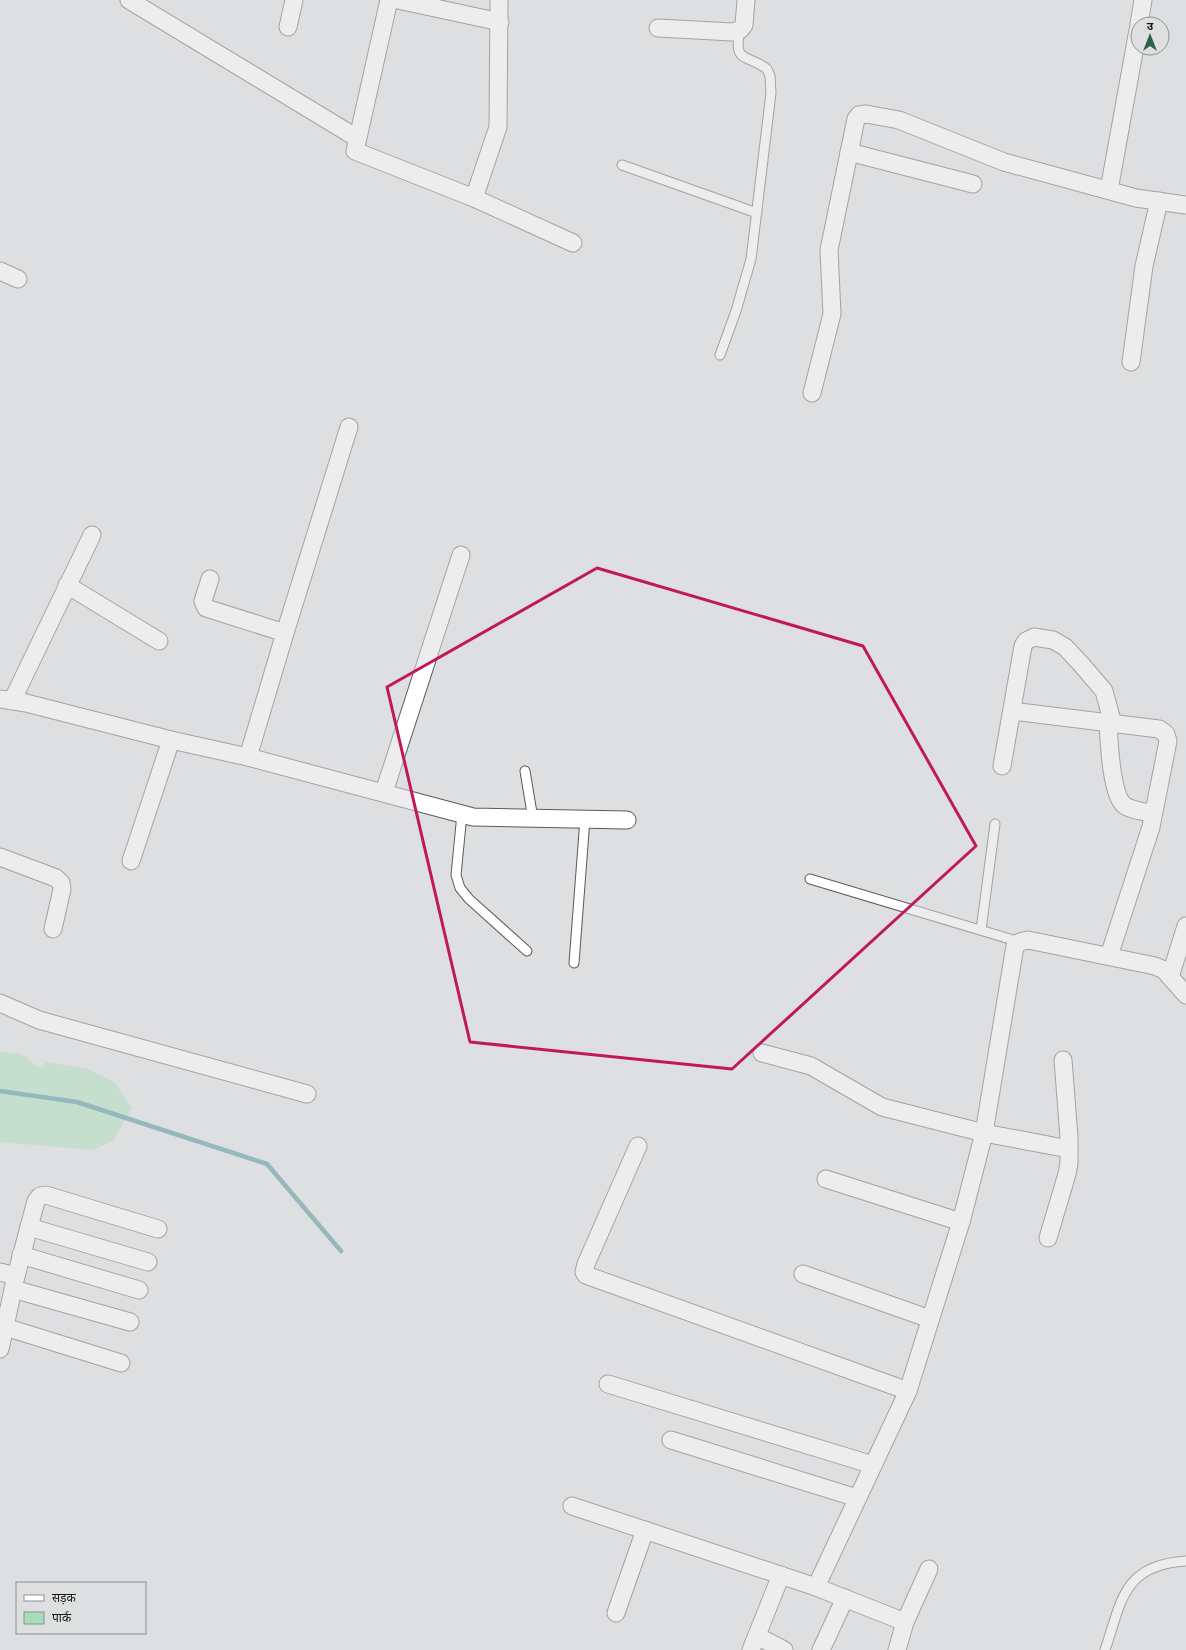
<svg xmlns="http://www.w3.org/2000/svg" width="1186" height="1650" viewBox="0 0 1186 1650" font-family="'Open Sans','Noto Sans Devanagari',sans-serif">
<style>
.green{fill:#a6deb9}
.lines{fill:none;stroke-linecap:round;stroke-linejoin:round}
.stream{stroke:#3b898e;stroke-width:4.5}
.service-casing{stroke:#5a5b5c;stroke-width:11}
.minor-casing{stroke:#5a5b5c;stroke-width:19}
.service{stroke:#fff;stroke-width:9}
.minor{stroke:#fff;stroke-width:17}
.marked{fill:none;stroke:#c2185b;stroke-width:3;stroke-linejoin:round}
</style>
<rect width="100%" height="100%" fill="#dedfe0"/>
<polygon class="green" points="0,1052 21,1054 40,1068 47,1062 87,1069 114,1082 132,1108 112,1142 92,1150 0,1142"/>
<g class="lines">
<polyline class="stream" points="0,1091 77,1102 267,1164 341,1251"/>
<g class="service-casing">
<g id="service">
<polyline points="622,165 757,213"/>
<path d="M 720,355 L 736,311 L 751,259 L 771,93 L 770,76 L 767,69 C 746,53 733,64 740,30"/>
<polyline points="525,771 533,819"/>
<polyline points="462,814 456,875 460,888 469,899 527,951"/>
<polyline points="810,879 1020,942"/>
<polyline points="981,930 995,824"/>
<polyline points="574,963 585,819"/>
<path d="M 1105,1650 C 1122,1600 1123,1565 1186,1561"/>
</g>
</g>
<g class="minor-casing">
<g id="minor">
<polyline points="129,0 357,138"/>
<polyline points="389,0 355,151 474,198 573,243"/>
<polyline points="398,0 500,22"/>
<polyline points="1139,24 1143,0"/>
<polyline points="288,27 294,0"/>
<polyline points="658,28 732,32 740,30 744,25 746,0"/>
<polyline points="849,152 973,184"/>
<polyline points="1109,190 1138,30"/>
<polyline points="474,198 498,127 499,0"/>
<polyline points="0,271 18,279"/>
<polyline points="1131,362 1144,266 1159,201"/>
<polyline points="812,393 832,314 829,250 856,119 859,115 866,114 899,120 1004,162 1136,198 1186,205"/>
<polyline points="210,579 203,601 206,608 285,633"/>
<polyline points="67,585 159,641"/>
<polyline points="0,699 26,703 171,740 248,757 473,817 627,820"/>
<polyline points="12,701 92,535"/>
<polyline points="1012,711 1159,729 1166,734 1168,741 1151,827 1109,956"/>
<path d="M 1108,723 C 1109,740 1111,794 1124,805 C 1131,811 1145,811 1153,814"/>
<polyline points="248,757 285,633 349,427"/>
<polyline points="1002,766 1023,646 1026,641 1034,637 1053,640 1065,647 1081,664 1104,691 1113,724"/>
<polyline points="384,792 461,555"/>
<polyline points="0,857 56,878 61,883 62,889 53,929"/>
<polyline points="131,861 171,740"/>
<polyline points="1170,977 1186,926"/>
<polyline points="0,1003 39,1020 307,1094"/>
<polyline points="762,1053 811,1066 882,1107 984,1133 1069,1149"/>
<polyline points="638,1146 586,1264 584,1272 586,1275 908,1391"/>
<polyline points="826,1179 961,1222"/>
<polyline points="29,1227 148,1262"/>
<polyline points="1048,1238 1067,1174 1069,1163 1069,1137 1063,1060"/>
<polyline points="21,1255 139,1290"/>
<polyline points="0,1272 16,1276"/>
<polyline points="803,1274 930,1319"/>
<polyline points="13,1289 130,1322"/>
<polyline points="5,1327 121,1363"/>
<polyline points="0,1349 16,1276 36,1201 40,1196 46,1195 158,1229"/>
<polyline points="608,1384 873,1465"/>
<polyline points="671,1440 857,1498"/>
<polyline points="572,1506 816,1587 908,1391 961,1222 984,1133 1015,946 1020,942 1028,940 1155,966 1164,970 1186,995"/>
<polyline points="816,1587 905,1622 897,1650"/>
<polyline points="616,1613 645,1530"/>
<polyline points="905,1622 929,1569"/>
<polyline points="757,1636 784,1650"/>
<polyline points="751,1650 781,1575"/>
<polyline points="821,1650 845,1598"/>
</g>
</g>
<use href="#service" class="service"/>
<use href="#minor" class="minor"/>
</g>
<path d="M0 0H1186V1650H0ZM 597,568 L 863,646 L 976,846 L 732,1069 L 470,1042 L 387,687 Z" fill="#dedfe0" fill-opacity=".55" fill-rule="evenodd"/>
<path class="marked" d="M 597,568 L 863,646 L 976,846 L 732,1069 L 470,1042 L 387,687 Z"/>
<rect x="16" y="1582" width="130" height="52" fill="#dedfe0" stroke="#8e8f90"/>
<rect x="24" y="1595" width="20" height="6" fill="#ffffff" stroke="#8e8f90"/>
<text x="52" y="1602" font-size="12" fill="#171818">सड़क</text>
<rect x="24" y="1612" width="20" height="12" fill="#a6deb9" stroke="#8e8f90"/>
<text x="52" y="1622" font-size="12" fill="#171818">पार्क</text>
<g transform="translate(1150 36)"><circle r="19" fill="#dedfe0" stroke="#8e8f90"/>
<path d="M0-3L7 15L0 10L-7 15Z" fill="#2d6248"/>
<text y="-6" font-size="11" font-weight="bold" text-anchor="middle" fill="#171818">उ</text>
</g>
</svg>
